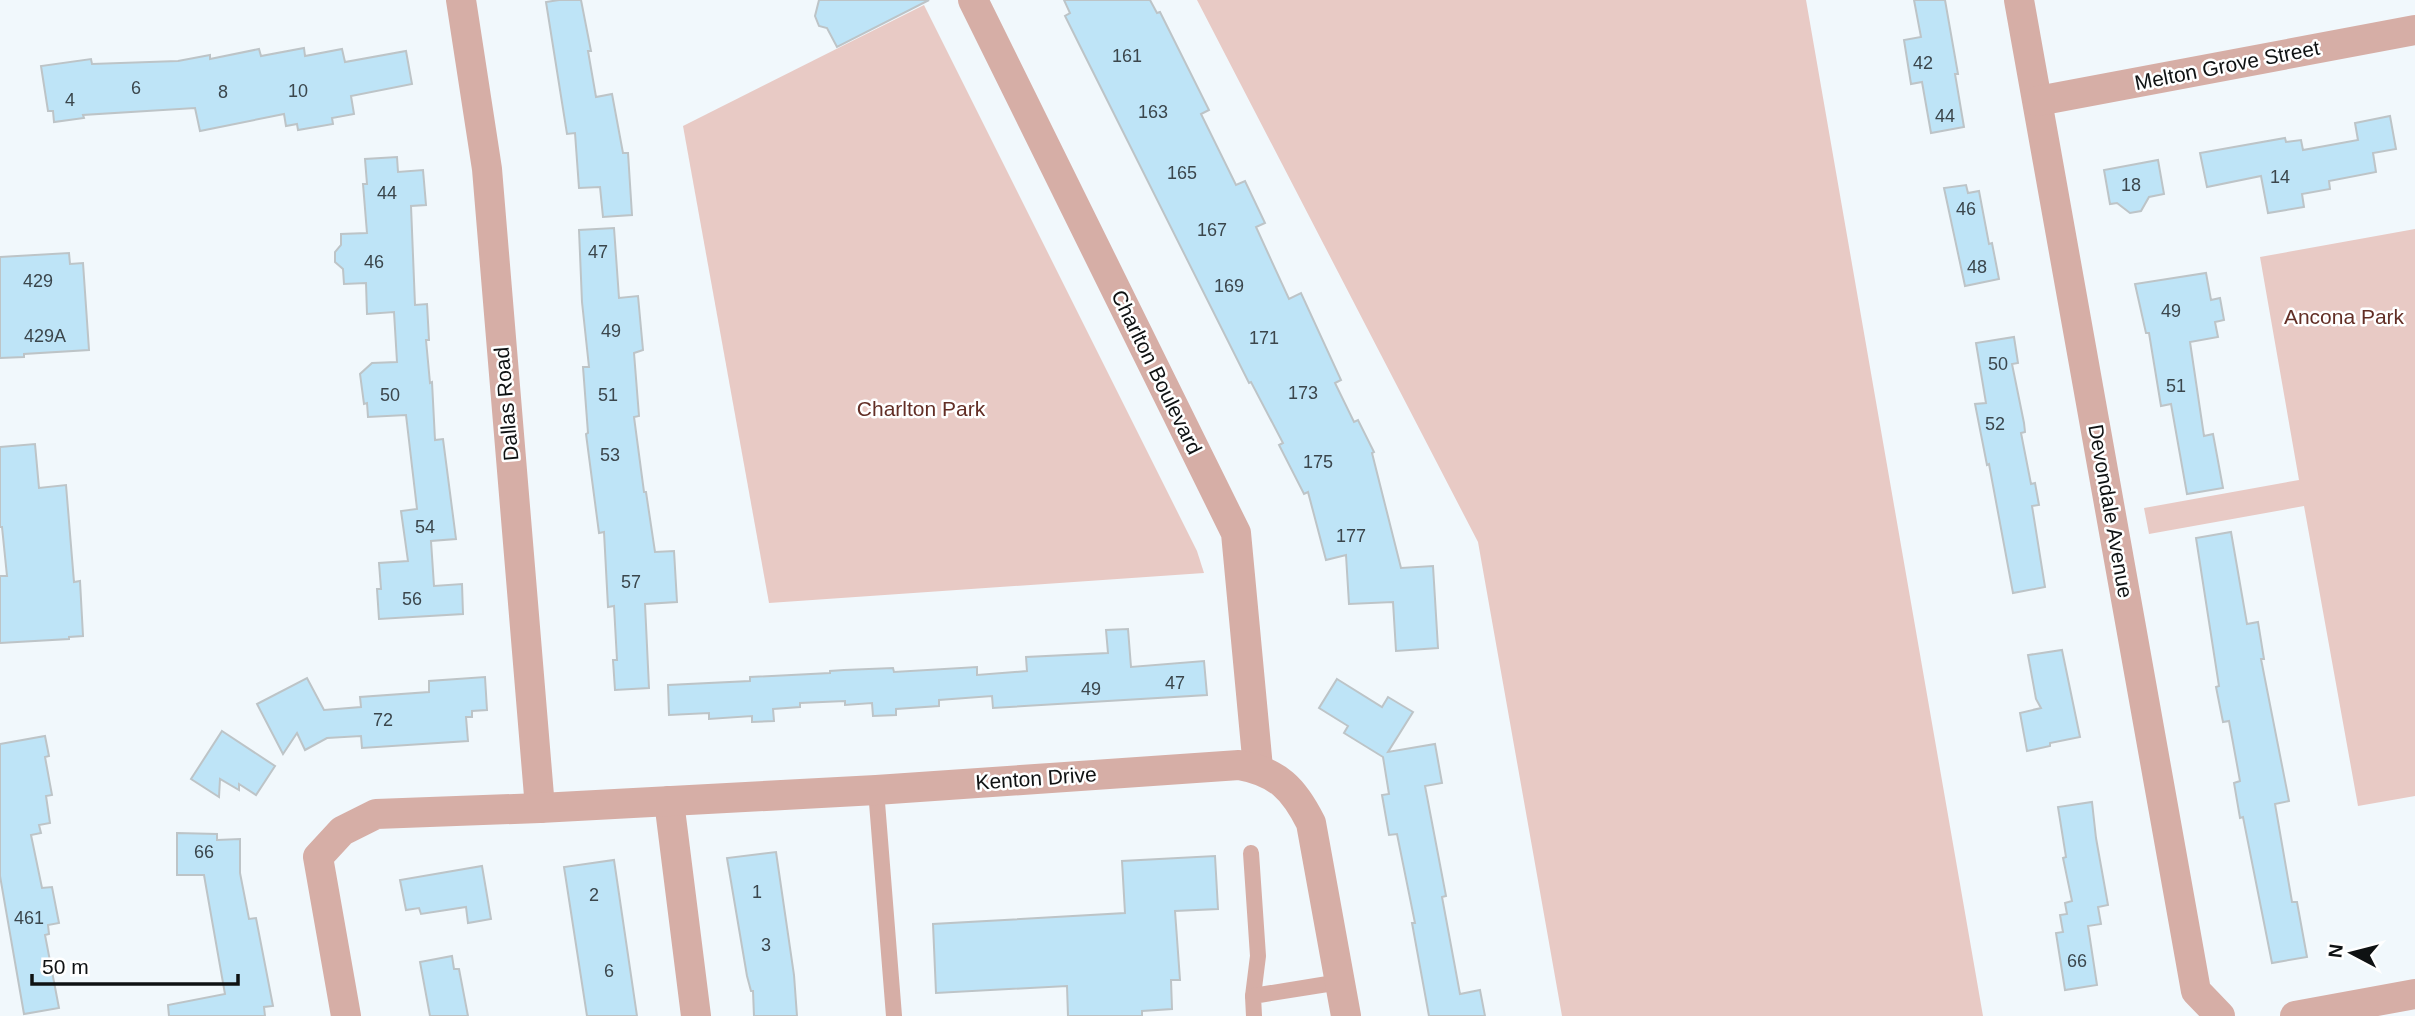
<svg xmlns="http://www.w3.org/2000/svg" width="2415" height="1016" viewBox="0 0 2415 1016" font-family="Helvetica,sans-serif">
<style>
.green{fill:#e8cac5}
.building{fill:#bee4f7;stroke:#bdc4c7;stroke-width:2}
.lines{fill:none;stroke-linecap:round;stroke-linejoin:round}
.lane{stroke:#d6aea6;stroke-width:16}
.street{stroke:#d6aea6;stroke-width:30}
.labels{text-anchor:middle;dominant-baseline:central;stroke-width:5;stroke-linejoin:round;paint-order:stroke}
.number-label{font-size:18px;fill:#3b464c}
.street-label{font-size:21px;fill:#0f1213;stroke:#fff}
.park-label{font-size:21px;fill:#622e25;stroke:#fff}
</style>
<rect width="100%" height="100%" fill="#f1f8fc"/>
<g class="green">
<polygon points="1197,0 1806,0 1983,1016 1562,1016 1478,542"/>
<polygon points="924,5 1197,551 1204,573 769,603 683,126"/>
<polygon points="2415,229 2415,796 2358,806 2304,506 2149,534 2144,508 2299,480 2260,257"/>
</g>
<g class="building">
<polygon points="559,0 581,0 591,51 588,51 596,97 612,94 623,153 628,153 632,215 603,217 600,187 579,188 575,133 567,134 546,2"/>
<polygon points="819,0 929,0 837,47 827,28 819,26 815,16"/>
<polygon points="1064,0 1150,0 1157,13 1160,12 1209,110 1201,114 1236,185 1245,181 1265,223 1256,227 1289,299 1301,293 1341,380 1335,383 1354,422 1358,420 1374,452 1372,453 1401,568 1433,566 1438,648 1396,651 1393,602 1349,604 1346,555 1326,560 1308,492 1304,494 1279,445 1283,443 1251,382 1249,383 1082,50 1065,16 1070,13"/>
<polygon points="1914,0 1945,0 1958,74 1955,74 1964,127 1931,133 1922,82 1911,84 1904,40 1921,37"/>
<polygon points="304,48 305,56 342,49 345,62 406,51 412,84 351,96 354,114 332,118 333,124 298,130 297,124 286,126 284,114 200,131 195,108 83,115 84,118 54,122 53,111 48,111 41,66 91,59 92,64 178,61 210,55 210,59 259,49 261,56"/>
<polygon points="2390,116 2396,149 2373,153 2376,172 2329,181 2330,189 2302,194 2304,207 2268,213 2261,176 2207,187 2200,153 2285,138 2286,142 2301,140 2303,150 2358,140 2355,123"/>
<polygon points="397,157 398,172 423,170 426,205 411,206 415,305 427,304 429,340 426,340 430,383 432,382 435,440 443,439 456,539 431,541 434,586 462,584 463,614 379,619 377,589 381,589 379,563 408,561 401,511 417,509 406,415 368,417 367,403 364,404 360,374 372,363 397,362 394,312 367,314 366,283 344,284 343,269 335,262 335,252 341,245 341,234 367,233 363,184 367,184 365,159"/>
<polygon points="2158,160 2164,194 2149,197 2141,211 2130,213 2117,203 2110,204 2104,170"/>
<polygon points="1966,185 1968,193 1979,191 1989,244 1992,243 1999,279 1965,286 1944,188"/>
<polygon points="614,228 619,298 638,296 643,350 634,353 639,416 634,417 644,492 646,492 655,552 674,551 677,602 645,604 649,688 615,690 613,660 617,660 614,606 608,607 604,532 599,533 586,434 588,433 583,367 589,367 582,302 579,230"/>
<polygon points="69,253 70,264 83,263 89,350 24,354 24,357 0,358 0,257"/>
<polygon points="2206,273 2211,300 2220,298 2224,320 2215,322 2218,337 2190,342 2204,436 2213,434 2223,488 2187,494 2171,404 2161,406 2149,333 2146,333 2135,284"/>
<polygon points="2014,337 2018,363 2012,364 2024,423 2025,432 2021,433 2031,484 2035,483 2039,505 2032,506 2045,587 2013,593 1989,464 1987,465 1975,404 1986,403 1976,343"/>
<polygon points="35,444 39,488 66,485 74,582 80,581 83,636 69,637 69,639 0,643 0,576 7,576 2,527 0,527 0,447"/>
<polygon points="2231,532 2247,624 2258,622 2264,659 2261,659 2289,801 2275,804 2292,902 2297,902 2307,957 2272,963 2243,817 2240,818 2234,783 2240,781 2229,721 2223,722 2216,687 2219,686 2196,538"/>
<polygon points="1128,629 1131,667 1204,661 1207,695 993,708 992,696 939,700 939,706 896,709 896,715 873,716 872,703 845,705 845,701 800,703 800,707 773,709 774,721 752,722 752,716 709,719 709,713 669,715 668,685 750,681 750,677 830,673 830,671 844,670 893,668 894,672 977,667 977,675 1027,671 1026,657 1108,653 1106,630"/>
<polygon points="2062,650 2080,737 2050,743 2050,746 2027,751 2020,713 2041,708 2036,699 2028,655"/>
<polygon points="485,677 487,710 472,711 472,717 466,717 468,741 362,748 361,736 327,738 305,750 297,733 283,754 257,704 307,678 324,710 361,707 360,697 429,692 429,681"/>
<polygon points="1337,679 1382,707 1388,697 1413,712 1388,752 1435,744 1442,783 1425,786 1446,896 1442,897 1460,994 1480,990 1485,1016 1429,1016 1412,923 1415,923 1397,834 1389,835 1382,795 1389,794 1383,757 1344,733 1348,726 1319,708"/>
<polygon points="222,731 275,766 256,795 239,784 239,790 220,779 219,797 191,779"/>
<polygon points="45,736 49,756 45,757 52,795 46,796 50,823 39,825 41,833 31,835 42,888 52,887 59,923 48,925 49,934 45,935 59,1008 24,1014 0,876 0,744"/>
<polygon points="2092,802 2096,838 2108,905 2098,907 2101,924 2088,926 2097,985 2065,990 2056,933 2063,932 2060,915 2067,914 2065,903 2072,901 2063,858 2066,857 2058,807"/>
<polygon points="177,833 217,834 217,840 240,839 240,873 249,919 256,918 273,1006 264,1007 265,1016 169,1016 168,1005 225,994 204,875 177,875"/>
<polygon points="776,852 794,975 797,1016 754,1016 753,991 751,991 747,976 727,858"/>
<polygon points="1215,856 1218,909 1175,911 1180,980 1171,980 1172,1009 1142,1011 1142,1016 1068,1016 1067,986 936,993 933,924 1125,913 1122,861"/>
<polygon points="614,860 637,1016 587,1016 564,867"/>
<polygon points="482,866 491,919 468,923 466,907 421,914 419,908 406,910 400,880"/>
<polygon points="452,956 454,969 459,969 468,1016 430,1016 420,962"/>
</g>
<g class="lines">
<g class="lane">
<polyline points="876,790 894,1016"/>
<polyline points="1251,853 1258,956 1253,996"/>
<polyline points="1254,1016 1253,996 1340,982"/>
</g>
<g class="street">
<polyline points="461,0 487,169 540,808"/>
<polyline points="973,0 1236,533 1258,768"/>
<polyline points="2019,0 2196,991 2220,1016"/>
<polyline points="2038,101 2415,30"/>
<polyline points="669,801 696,1016"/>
<path d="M 346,1016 L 318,857 L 342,831 L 376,814 L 540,808 L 876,790 L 1239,765 C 1278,772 1294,789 1311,823 L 1346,1016"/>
<polyline points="2295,1016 2415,994"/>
</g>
</g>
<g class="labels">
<g class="number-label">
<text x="1127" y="56">161</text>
<text x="1923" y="63">42</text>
<text x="136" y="88">6</text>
<text x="298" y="91">10</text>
<text x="223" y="92">8</text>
<text x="70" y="100">4</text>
<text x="1153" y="112">163</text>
<text x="1945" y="116">44</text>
<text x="1182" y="173">165</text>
<text x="2280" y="177">14</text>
<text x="2131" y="185">18</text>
<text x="387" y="193">44</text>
<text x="1966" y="209">46</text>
<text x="1212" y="230">167</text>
<text x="598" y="252">47</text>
<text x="374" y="262">46</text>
<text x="1977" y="267">48</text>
<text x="38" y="281">429</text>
<text x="1229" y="286">169</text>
<text x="2171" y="311">49</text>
<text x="611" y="331">49</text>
<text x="45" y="336">429A</text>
<text x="1264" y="338">171</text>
<text x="1998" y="364">50</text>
<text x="2176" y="386">51</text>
<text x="1303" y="393">173</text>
<text x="390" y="395">50</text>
<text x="608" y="395">51</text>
<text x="1995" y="424">52</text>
<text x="610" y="455">53</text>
<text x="1318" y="462">175</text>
<text x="425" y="527">54</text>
<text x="1351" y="536">177</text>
<text x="631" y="582">57</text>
<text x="412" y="599">56</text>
<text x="1175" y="683">47</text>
<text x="1091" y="689">49</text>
<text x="383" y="720">72</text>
<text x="204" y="852">66</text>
<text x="757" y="892">1</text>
<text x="594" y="895">2</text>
<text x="29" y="918">461</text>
<text x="766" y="945">3</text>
<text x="2077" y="961">66</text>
<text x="609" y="971">6</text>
</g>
<g class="street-label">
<text transform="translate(2227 65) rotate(-11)">Melton Grove Street</text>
<text transform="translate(1157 372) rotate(64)">Charlton Boulevard</text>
<text transform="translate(506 404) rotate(-95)">Dallas Road</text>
<text transform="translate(2111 511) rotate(80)">Devondale Avenue</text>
<text transform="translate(1036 778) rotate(-4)">Kenton Drive</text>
</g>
<g class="park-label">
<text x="2344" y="316">Ancona Park</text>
<text x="921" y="408">Charlton Park</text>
</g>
</g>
<g transform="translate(2352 953) rotate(277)" stroke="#ffffff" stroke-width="5" paint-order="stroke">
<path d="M0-5L12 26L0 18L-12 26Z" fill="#0f1213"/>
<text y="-10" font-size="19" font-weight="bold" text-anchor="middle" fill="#0f1213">N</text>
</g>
<path d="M32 974v10h206v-10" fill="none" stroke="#0f1213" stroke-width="3.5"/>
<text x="42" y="974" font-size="21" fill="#0f1213" stroke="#ffffff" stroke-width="5" paint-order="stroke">50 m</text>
</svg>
